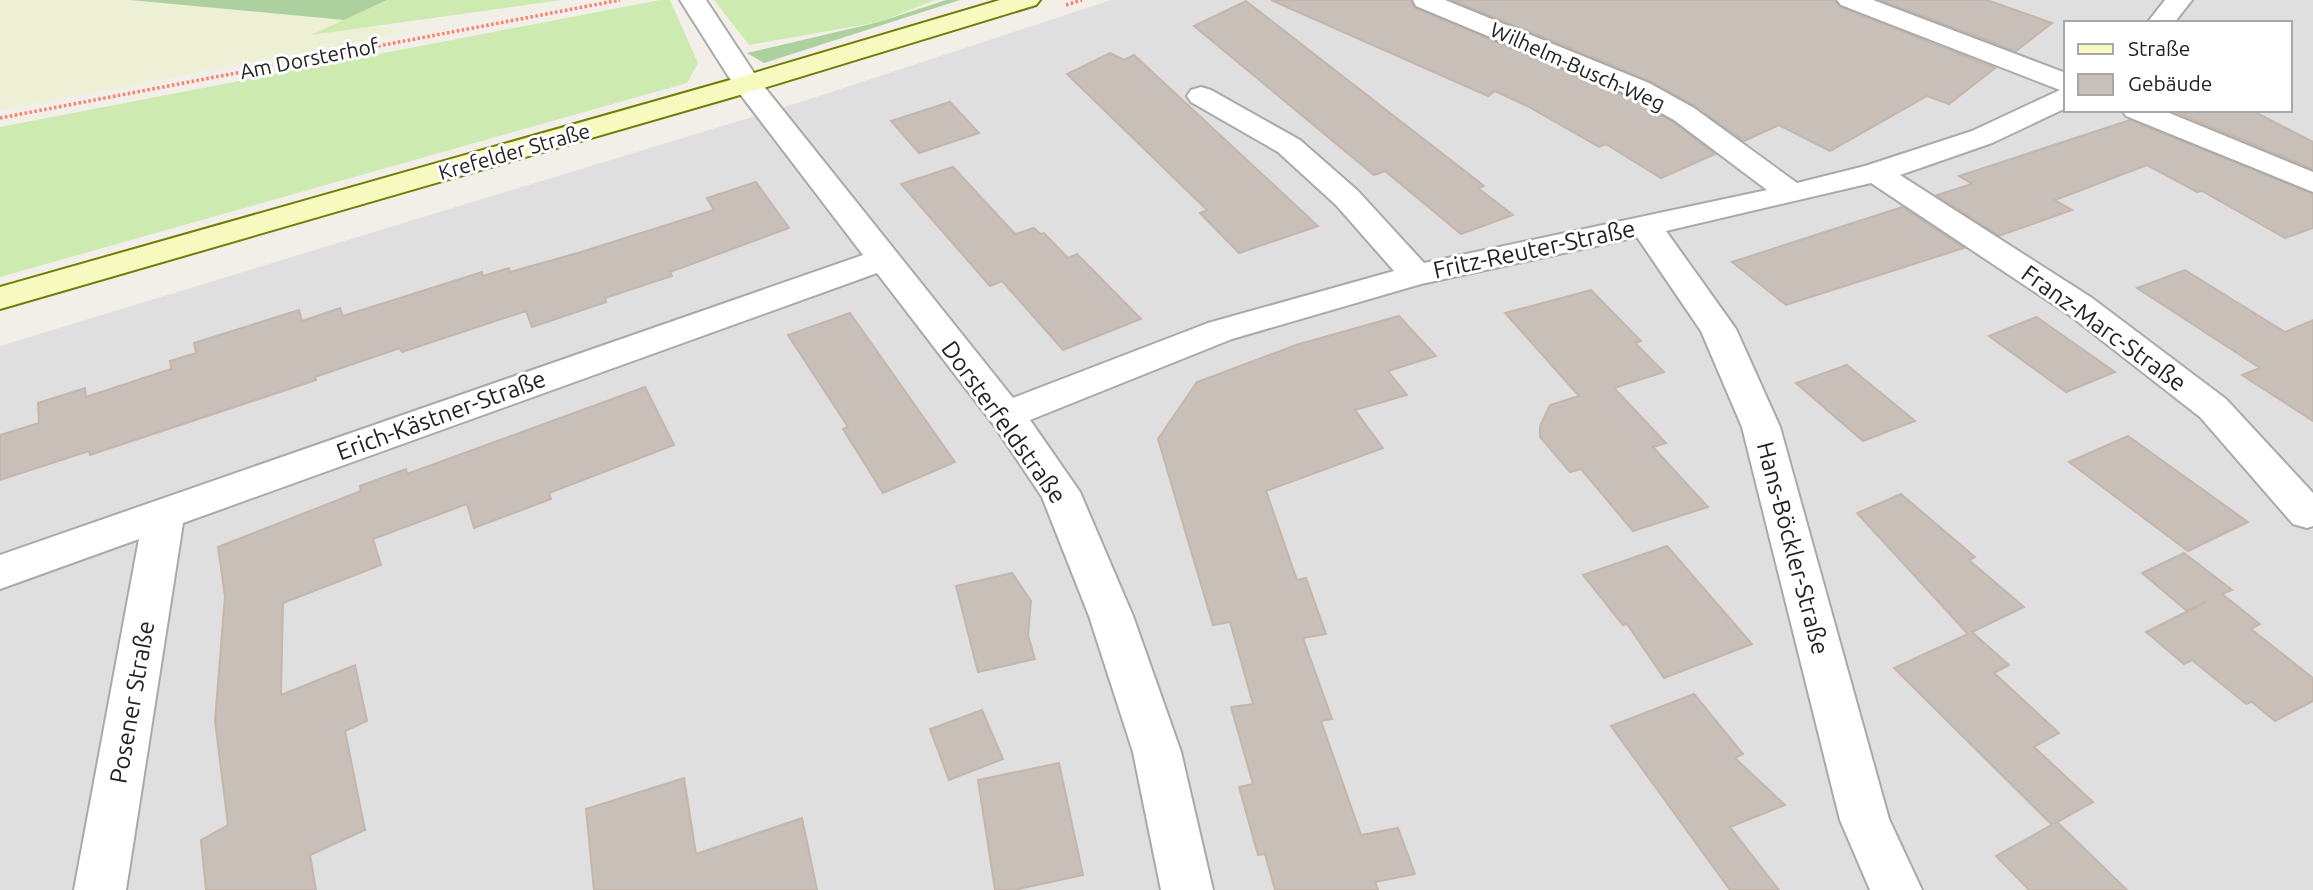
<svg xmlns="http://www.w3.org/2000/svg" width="2313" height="890" viewBox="0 0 2313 890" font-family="Ubuntu,sans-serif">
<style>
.residential{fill:#e0dfdf;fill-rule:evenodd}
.farmland{fill:#eef0d5}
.grass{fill:#cdebb0}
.forest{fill:#add19e}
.building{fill:#c7bfb8;stroke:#c4b6ab;stroke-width:2}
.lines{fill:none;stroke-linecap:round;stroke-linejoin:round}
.street-casing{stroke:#a9a9a9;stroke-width:4}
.secondary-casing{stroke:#707d05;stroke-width:4}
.path{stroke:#fa8072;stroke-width:3.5;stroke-dasharray:2.5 2.5;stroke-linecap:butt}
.street{fill:#fff;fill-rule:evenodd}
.secondary{fill:#f7fabf;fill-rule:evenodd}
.labels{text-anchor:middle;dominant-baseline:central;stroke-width:6;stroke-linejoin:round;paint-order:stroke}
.far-street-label{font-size:21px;fill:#222;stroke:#fff}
.street-label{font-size:24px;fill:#222;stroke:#fff}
</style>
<rect width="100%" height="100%" fill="#f2efe9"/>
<path class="residential" d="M 1111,0 L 2313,0 L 2313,890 L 0,890 L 0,346 L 804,101 ZM 2066,23 L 2290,23 L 2290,110 L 2066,110 Z"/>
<polygon class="farmland" points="0,0 130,0 344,20 409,32 0,110"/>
<g class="grass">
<polygon points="387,0 561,0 311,35"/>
<polygon points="660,0 670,0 698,63 687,83 0,277 0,127"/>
<polygon points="714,0 935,0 879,22 749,45"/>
</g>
<g class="forest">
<polygon points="130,0 387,0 344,20"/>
<polygon points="946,0 960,0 764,63 747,53 879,22"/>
</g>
<g class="building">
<polygon points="1271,0 1410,0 1415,8 1628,97 1673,122 1715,154 1661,178 1606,144 1599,147 1529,107 1495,91 1488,96"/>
<polygon points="1452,0 1834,0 1840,7 1995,68 1949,104 1927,96 1830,151 1779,125 1744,141 1695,106 1650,81"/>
<polygon points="1880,0 1987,0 2052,23 2016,51"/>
<polygon points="1246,1 1484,186 1478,188 1513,215 1461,234 1385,171 1374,175 1194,26"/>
<polygon points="1110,53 1124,60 1134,55 1318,226 1239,253 1200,213 1207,210 1067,74"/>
<polygon points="950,102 979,133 919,153 891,121"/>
<polygon points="2170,110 2251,110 2313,142 2313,169"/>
<polygon points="2130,120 2313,194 2313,228 2285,238 2202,191 2197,192 2147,165 2055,200 2072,210 1999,236 1937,195 1972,184 1959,176"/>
<polygon points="953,167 1015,234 1034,228 1040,234 1044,233 1068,258 1077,254 1141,319 1063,350 1002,281 990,286 901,184"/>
<polygon points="756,182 789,228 670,272 672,276 605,298 606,302 532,327 526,311 402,352 400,348 315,377 316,380 90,455 89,451 0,480 0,435 39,423 38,403 85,388 86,397 171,369 170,361 196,353 194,343 299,310 302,321 340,308 343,316 482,272 483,276 509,268 510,272 581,252 714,210 707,198"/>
<polygon points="1902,207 1964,248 1786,305 1732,262"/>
<polygon points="2185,270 2285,332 2313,320 2313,421 2242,375 2260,368 2137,288"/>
<polygon points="1591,290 1641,341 1635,343 1664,372 1614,388 1666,443 1653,447 1708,507 1633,531 1581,469 1570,472 1540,437 1540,426 1550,405 1579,396 1505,313"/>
<polygon points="850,313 955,462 883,493 843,429 848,427 788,335"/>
<polygon points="1399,316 1436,356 1388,371 1407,395 1355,410 1383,448 1266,491 1297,580 1306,578 1326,634 1303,638 1332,719 1321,721 1361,835 1398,828 1415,874 1375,882 1378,890 1275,890 1265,854 1258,855 1239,787 1253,784 1231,707 1253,704 1230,622 1213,625 1158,439 1197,382 1296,345"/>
<polygon points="2036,317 2038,318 2115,372 2066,392 1989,336"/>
<polygon points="1847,365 1915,421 1863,441 1796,383"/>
<polygon points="645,387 674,445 549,493 551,499 474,528 467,504 373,539 381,565 283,603 281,695 355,665 367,721 345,731 365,830 310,855 316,890 206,890 201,840 228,825 215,721 225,596 218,547 361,491 360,486 406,469 407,474"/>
<polygon points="2128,436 2248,522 2188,551 2069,462"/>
<polygon points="1901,494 1975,557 1969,560 2024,607 1972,632 2009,665 1994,673 2059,733 2034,747 2093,802 2052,825 1894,668 1968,634 1857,513"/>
<polygon points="1667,546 1752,644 1664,678 1627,624 1623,625 1583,575"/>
<polygon points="2184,553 2232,590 2222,594 2260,624 2251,629 2313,678 2313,701 2275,721 2252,702 2246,704 2192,660 2184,664 2146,632 2206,602 2187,611 2142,573"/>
<polygon points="1012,573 1031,601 1028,635 1035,659 978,672 956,586"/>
<polygon points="1694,694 1743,754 1735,758 1785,805 1730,827 1779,890 1730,890 1611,726"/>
<polygon points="982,710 1003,759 949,780 930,729"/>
<polygon points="1059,763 1083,875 1014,890 995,890 978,780"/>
<polygon points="684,778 696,854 802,818 817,890 594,890 586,809"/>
<polygon points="2057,822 2127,890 2029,890 1996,856"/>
</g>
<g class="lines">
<g class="street-casing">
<g id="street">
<polygon points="680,0 706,0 758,79 1013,398 1208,323 1394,271 1336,205 1278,152 1191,102 1187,96 1191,90 1201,87 1211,90 1300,140 1358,191 1424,263 1767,190 1674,120 1629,95 1416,6 1413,0 1445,0 1649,83 1694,108 1797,183 1865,166 1972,131 2060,90 1841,5 1837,0 1873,0 2066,73 2066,108 1992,143 1900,175 2092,298 2226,399 2313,493 2313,526 2307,528 2293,524 2200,417 2068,314 1871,183 1666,231 1736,329 1780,427 1889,819 1922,890 1870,890 1840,820 1742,427 1701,331 1637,237 1421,284 1232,339 1030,420 1080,492 1133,616 1181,752 1213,890 1161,890 1133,752 1089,616 1042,497 993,424 877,273 183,523 126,890 74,890 139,539 0,589 0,555 863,255 737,90"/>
<polygon points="2165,0 2192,0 2174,23 2147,23"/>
<polygon points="2122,110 2162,110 2313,172 2313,192 2126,116"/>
</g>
</g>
<g class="secondary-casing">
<polygon id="secondary" points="1000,0 1040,0 1036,5 757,90 0,309 0,287 737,78"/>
</g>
<g class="path">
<polyline points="1066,5 1082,0"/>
<polyline points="0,118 620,0"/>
</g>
<use href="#street" class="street"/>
<use href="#secondary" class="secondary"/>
</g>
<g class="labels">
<g class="far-street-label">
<text transform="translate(309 58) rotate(-11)">Am Dorsterhof</text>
<text transform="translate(1578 66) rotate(24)">Wilhelm-Busch-Weg</text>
<text transform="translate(514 151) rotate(-16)">Krefelder Straße</text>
</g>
<g class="street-label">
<text transform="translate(1534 249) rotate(-12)">Fritz-Reuter-Straße</text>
<text transform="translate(2104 328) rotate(36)">Franz-Marc-Straße</text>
<text transform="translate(441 415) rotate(-20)">Erich-Kästner-Straße</text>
<text transform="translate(1004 422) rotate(54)">Dorsterfeldstraße</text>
<text transform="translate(1793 548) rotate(75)">Hans-Böckler-Straße</text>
<text transform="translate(132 702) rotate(-80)">Posener Straße</text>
</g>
</g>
<rect x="2064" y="21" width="228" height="91" fill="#ffffff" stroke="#a7a7a7" stroke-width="2"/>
<rect x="2078" y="44" width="35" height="10" fill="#f7fabf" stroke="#a7a7a7" stroke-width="2"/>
<text x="2128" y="56" font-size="21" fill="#222222">Straße</text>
<rect x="2078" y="74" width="35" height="21" fill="#c7bfb8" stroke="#a7a7a7" stroke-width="2"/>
<text x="2128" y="91" font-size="21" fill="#222222">Gebäude</text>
</svg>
